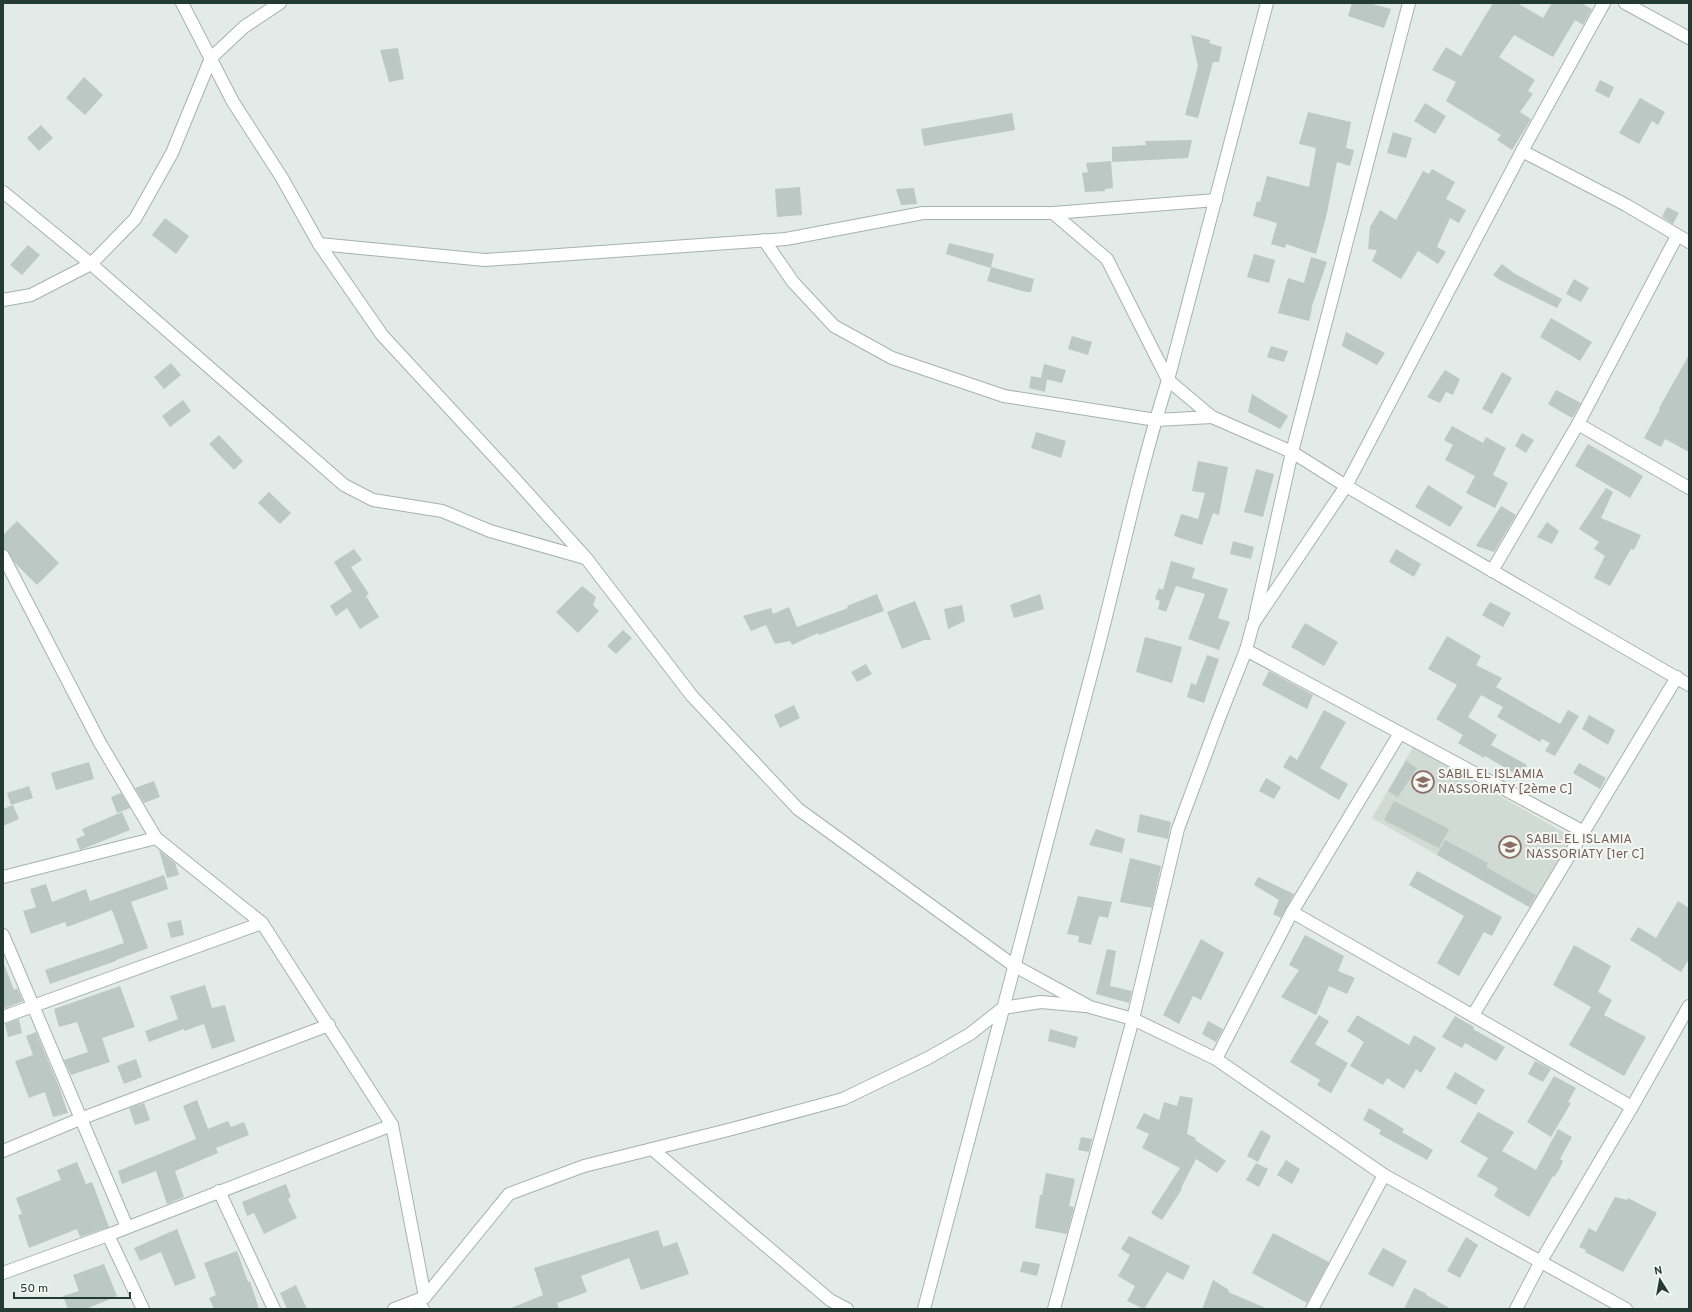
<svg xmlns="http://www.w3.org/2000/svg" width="1692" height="1312" viewBox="0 0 1692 1312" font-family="Overpass,sans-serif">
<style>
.built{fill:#d1dbd6}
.building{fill:#bbc8c3}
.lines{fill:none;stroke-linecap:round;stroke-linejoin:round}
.street-casing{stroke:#a5b3ad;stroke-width:14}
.secondary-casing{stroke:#a2b6ae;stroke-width:14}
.street{stroke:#fff;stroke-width:12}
.secondary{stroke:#fff;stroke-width:12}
.labels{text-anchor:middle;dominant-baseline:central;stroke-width:4;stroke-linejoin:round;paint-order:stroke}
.education-label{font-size:13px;fill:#785e54;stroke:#f3f8f5;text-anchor:start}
</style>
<rect width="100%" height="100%" fill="#e2ebe7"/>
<polygon class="built" points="1413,747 1572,837 1531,908 1372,818"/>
<g class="building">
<polygon points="1352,3 1369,3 1391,9 1384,28 1348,16"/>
<polygon points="1493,3 1517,3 1543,18 1552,3 1581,3 1592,9 1583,25 1575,20 1553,57 1514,35 1499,57 1535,80 1528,91 1533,94 1520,112 1531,119 1512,150 1497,140 1501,135 1446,101 1456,82 1432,70 1446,47 1461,56"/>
<polygon points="1191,35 1210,40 1209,43 1222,47 1219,62 1213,62 1198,118 1185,115 1198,66"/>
<polygon points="398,48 404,79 389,82 380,50"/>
<polygon points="84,77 103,95 85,115 66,98"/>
<polygon points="1600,80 1614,87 1609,98 1595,91"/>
<polygon points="1640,98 1665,112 1658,125 1652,121 1639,144 1619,133"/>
<polygon points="1425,103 1446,116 1435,134 1414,121"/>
<polygon points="1308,112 1351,122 1346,148 1354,150 1350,166 1337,162 1327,213 1316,254 1286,244 1285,248 1271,244 1277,223 1253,216 1257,201 1260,202 1267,176 1309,187 1316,148 1299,144"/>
<polygon points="1012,113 1015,130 924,146 921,129"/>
<polygon points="41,125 53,138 39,151 27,138"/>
<polygon points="1393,132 1412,138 1406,158 1387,153"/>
<polygon points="1192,140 1188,158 1112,162 1112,147 1146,145 1145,141"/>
<polygon points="1111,161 1113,188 1105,189 1105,191 1085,192 1082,173 1088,172 1086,163"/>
<polygon points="1432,169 1455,182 1446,199 1466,210 1459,223 1450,218 1437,247 1446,252 1438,264 1418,251 1401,279 1372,261 1377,250 1368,249 1370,227 1380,210 1396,220 1423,171 1429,174"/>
<polygon points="800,187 802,215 777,217 775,189"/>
<polygon points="914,188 917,204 901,205 896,189"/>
<polygon points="1667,207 1679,213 1673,224 1662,217"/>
<polygon points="165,218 189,236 176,254 152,235"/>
<polygon points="949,243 994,254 991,267 1034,279 1031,292 1026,292 987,281 991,268 946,254"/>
<polygon points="28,245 40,255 22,275 10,265"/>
<polygon points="1254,254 1275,260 1269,283 1247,277"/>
<polygon points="1311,257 1327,262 1311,309 1312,309 1309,321 1278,313 1288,278 1304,283"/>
<polygon points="1502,264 1515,274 1562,299 1557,308 1500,280 1493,275"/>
<polygon points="1574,279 1589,288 1581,302 1566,294"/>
<polygon points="1551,318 1592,342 1580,361 1540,337"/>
<polygon points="1346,332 1385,353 1377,365 1342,346"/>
<polygon points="1072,336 1092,342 1088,355 1068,349"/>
<polygon points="1271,346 1288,351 1284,362 1267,357"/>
<polygon points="1689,355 1689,452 1665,439 1661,447 1644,438 1660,409 1659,408"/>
<polygon points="171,363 181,375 164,389 154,377"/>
<polygon points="1044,364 1066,370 1062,383 1041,378"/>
<polygon points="1445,370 1460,379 1453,395 1446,392 1440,403 1427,397"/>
<polygon points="1502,372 1512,378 1492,414 1482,409"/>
<polygon points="1031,376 1047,379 1045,392 1029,388"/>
<polygon points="1556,390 1581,403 1572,418 1548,404"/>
<polygon points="1252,394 1288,416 1280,429 1248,412"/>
<polygon points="183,400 191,411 170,427 162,416"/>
<polygon points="1452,426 1483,443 1486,437 1506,448 1493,475 1508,483 1495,508 1466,493 1475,476 1445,460 1453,445 1444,440"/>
<polygon points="1036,432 1066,441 1061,458 1031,448"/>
<polygon points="1522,433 1534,440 1526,453 1515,446"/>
<polygon points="219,435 243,461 234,470 209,444"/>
<polygon points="1588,444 1643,476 1630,498 1575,466"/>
<polygon points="1198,461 1228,467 1219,515 1213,513 1202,545 1174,536 1181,514 1198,519 1205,493 1192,491"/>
<polygon points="1256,469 1274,474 1263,517 1244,512"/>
<polygon points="1428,485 1463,507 1450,527 1415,507"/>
<polygon points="1606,488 1613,492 1601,518 1641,535 1634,550 1631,549 1610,586 1594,578 1605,556 1594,549 1599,542 1579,529"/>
<polygon points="269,492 291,513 280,524 258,503"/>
<polygon points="1501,506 1516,515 1494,552 1476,546"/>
<polygon points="17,521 59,563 37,585 15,563 7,550 3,549 3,535"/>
<polygon points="1547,522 1559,531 1552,544 1537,537"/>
<polygon points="1233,541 1254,547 1251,559 1230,554"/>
<polygon points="354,549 362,560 351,567 369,594 366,596 379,617 360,629 347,608 336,616 330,606 352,591 334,562"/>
<polygon points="1396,549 1421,564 1414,577 1389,562"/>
<polygon points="1171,561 1195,568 1192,578 1228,589 1218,618 1230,622 1219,650 1188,639 1205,594 1176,586 1166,612 1158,609 1160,601 1155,599 1159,588 1163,590"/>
<polygon points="582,586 596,597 593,605 599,611 578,633 556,612"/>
<polygon points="877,594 884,611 819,635 818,633 792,645 790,641 775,644 766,625 751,631 743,616 771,608 773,614 789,607 797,627 848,608 847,606"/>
<polygon points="1040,594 1044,609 1014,618 1010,605"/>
<polygon points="915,601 931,640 924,640 902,649 887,612"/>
<polygon points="1490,602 1511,613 1503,627 1482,615"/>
<polygon points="962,605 965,621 948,629 944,609"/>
<polygon points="1305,623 1338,642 1324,666 1291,647"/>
<polygon points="623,630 632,638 616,654 607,646"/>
<polygon points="1447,636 1481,656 1476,665 1502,678 1496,687 1560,724 1568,710 1579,716 1555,756 1545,751 1550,743 1542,739 1540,742 1497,717 1503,707 1481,695 1468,717 1497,735 1491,745 1527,765 1519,776 1485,756 1484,758 1458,743 1463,735 1436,719 1457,685 1428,669"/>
<polygon points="1145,637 1182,647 1172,683 1136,672"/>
<polygon points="1207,655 1219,659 1204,703 1187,697 1191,683 1196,685"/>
<polygon points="866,664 872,674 857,682 851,672"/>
<polygon points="1269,671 1313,695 1307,709 1262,685"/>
<polygon points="794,705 800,718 780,728 774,715"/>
<polygon points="1324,710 1346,722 1320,768 1348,784 1339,800 1283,767 1290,755 1297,760"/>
<polygon points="1589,715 1615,730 1608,745 1582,729"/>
<polygon points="1406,761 1417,768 1398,797 1388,791"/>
<polygon points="89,762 94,779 56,790 51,773"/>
<polygon points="1579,763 1606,778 1600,789 1573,773"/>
<polygon points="1266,778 1281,787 1274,799 1259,791"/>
<polygon points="154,781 160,797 144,803 135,788"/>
<polygon points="29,786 33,798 11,805 7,793"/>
<polygon points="121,793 130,808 117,813 111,797"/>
<polygon points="1394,801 1449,829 1439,848 1384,820"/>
<polygon points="13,805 19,819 3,826 3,809"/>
<polygon points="122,812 130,830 80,850 76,839 85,835 82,829"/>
<polygon points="1140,814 1171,822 1168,839 1137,832"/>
<polygon points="1096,829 1125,839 1122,853 1089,845"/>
<polygon points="1445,840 1488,863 1486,867 1536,895 1529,907 1437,855"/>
<polygon points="159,850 175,863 179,875 167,878"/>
<polygon points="1130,858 1161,866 1152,908 1120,902"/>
<polygon points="1417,871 1502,917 1492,936 1484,932 1459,976 1437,963 1464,916 1409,885"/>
<polygon points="164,875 168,889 131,902 148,948 116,960 116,961 50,984 45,970 124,943 112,910 67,927 65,922 31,934 23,911 36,907 30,889 46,884 52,902 86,889 90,901"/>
<polygon points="1258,877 1294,894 1281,918 1273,914 1279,900 1254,885"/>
<polygon points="1078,896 1112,902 1108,918 1099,916 1091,945 1078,942 1079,936 1067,934"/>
<polygon points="1678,901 1689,908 1689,959 1681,972 1661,960 1662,959 1630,940 1638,927 1656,938"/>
<polygon points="181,920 184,935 171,938 167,923"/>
<polygon points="1305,935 1344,956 1338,971 1355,978 1347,994 1329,986 1316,1015 1281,997 1299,970 1289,965"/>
<polygon points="1201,939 1224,953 1201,1000 1193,996 1179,1024 1163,1015"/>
<polygon points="1574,945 1611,966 1598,992 1612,1000 1604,1015 1646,1037 1624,1076 1569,1045 1591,1007 1553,985"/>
<polygon points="1107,949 1116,951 1110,986 1132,991 1129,1003 1096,994"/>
<polygon points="3,964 4,964 14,990 17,988 23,1001 3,1009"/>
<polygon points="205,985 212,1008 225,1005 235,1041 212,1049 204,1024 184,1031 184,1029 149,1042 145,1031 178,1019 170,996"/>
<polygon points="120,986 135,1027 102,1038 110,1062 71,1075 64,1060 88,1052 77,1022 59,1027 54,1009"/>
<polygon points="1319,1015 1329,1021 1315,1044 1348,1063 1331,1093 1317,1085 1320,1080 1290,1062"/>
<polygon points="1357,1015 1409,1045 1414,1035 1436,1048 1421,1073 1416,1069 1404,1089 1387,1078 1383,1085 1350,1066 1364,1042 1347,1031"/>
<polygon points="1455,1016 1474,1027 1473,1029 1505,1047 1496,1061 1465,1043 1462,1048 1442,1037"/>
<polygon points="19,1019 22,1033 8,1037 5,1024"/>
<polygon points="1208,1021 1223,1029 1216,1042 1202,1034"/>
<polygon points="1050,1029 1078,1037 1075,1048 1048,1041"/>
<polygon points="36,1032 59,1087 68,1113 53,1117 45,1092 29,1098 15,1061 33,1055 26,1036"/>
<polygon points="136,1059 142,1077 124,1084 117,1066"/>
<polygon points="1535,1061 1551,1069 1543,1082 1528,1074"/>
<polygon points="1455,1072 1485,1090 1476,1105 1446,1088"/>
<polygon points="1554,1076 1576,1088 1568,1102 1571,1103 1551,1137 1527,1122"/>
<polygon points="1180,1096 1193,1098 1187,1134 1196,1138 1195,1140 1226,1161 1217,1173 1196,1159 1181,1188 1182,1189 1162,1220 1151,1213 1180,1168 1142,1148 1149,1134 1136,1128 1144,1113 1159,1120 1164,1102 1177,1106"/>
<polygon points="197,1100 208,1129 228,1121 231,1127 244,1122 249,1135 216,1148 218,1153 175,1171 184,1197 167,1204 156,1171 122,1184 118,1171 196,1139 183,1106"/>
<polygon points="144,1103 150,1120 135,1125 129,1108"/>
<polygon points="1369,1108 1404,1129 1402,1132 1433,1150 1427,1160 1379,1134 1381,1130 1363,1120"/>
<polygon points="1478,1112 1514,1132 1502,1151 1536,1170 1558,1129 1572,1137 1560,1159 1563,1161 1559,1170 1554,1177 1553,1176 1529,1217 1494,1196 1498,1188 1477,1176 1488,1158 1460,1142"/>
<polygon points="1261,1130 1271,1136 1258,1162 1247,1156"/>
<polygon points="1081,1137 1092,1139 1089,1152 1078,1150"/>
<polygon points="1286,1160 1300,1169 1292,1184 1277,1175"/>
<polygon points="77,1162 86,1184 92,1182 109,1227 80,1237 77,1229 29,1248 18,1215 22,1214 16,1198 61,1180 57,1170"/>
<polygon points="1256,1163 1268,1169 1259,1187 1246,1180"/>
<polygon points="1046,1173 1075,1179 1069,1206 1074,1207 1067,1234 1035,1228 1040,1195 1042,1195"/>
<polygon points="286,1184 291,1197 288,1199 297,1218 264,1234 254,1213 247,1216 242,1202"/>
<polygon points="1615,1197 1627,1200 1628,1198 1657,1213 1623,1272 1585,1252 1586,1250 1579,1247 1589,1228 1596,1232"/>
<polygon points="177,1229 196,1278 175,1286 161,1252 140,1261 134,1248"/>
<polygon points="658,1230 663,1247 677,1242 689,1274 641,1290 629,1258 581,1276 587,1292 557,1303 559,1309 509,1309 543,1295 534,1268"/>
<polygon points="1273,1233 1329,1262 1307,1303 1252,1273"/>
<polygon points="1129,1236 1190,1266 1183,1280 1167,1272 1144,1309 1127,1301 1135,1286 1118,1276 1130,1255 1121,1249"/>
<polygon points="1466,1237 1478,1245 1460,1278 1447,1271"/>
<polygon points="1383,1248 1407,1261 1393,1287 1368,1274"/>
<polygon points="237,1251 248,1282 250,1281 259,1309 214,1309 209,1298 216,1295 204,1263"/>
<polygon points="1023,1261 1040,1264 1037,1276 1020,1272"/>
<polygon points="104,1264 117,1296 86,1309 68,1309 63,1296 79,1291 73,1275"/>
<polygon points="1213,1280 1229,1290 1228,1292 1268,1309 1202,1309"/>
<polygon points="296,1285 307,1309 287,1309 280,1293"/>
<polygon points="1414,1288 1426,1293 1425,1294 1451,1309 1404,1309"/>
</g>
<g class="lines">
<g class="street-casing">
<g id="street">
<polyline points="182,3 233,102 282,178 319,244 382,335 514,478 586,558 692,696 798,809 1013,965 1090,1007 1133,1019 1216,1059 1384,1175 1626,1309"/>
<polyline points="1625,3 1689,38"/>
<polyline points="1522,151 1626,205 1689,242"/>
<polyline points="3,192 91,264 344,485 373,500 442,511 490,531 585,558"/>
<polyline points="1053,213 1107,259 1168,380 1212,417 1292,452 1346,486 1689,685"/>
<polyline points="764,240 793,282 834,326 892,358 1004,396 1156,420 1212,417"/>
<polyline points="319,244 485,260 786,239 923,213 1053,213 1216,200"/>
<polyline points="3,300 31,295 91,264 135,219 172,153 211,58 244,27 280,3"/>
<polyline points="1578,424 1689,488"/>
<polyline points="3,556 100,743 156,838 262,923 392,1125 425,1297 418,1302 423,1309"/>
<polyline points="1492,571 1578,424 1677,236"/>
<polyline points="1255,617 1292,452 1409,3"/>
<polyline points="1246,650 1584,832"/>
<polyline points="3,877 156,838"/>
<polyline points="1292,912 1632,1107"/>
<polyline points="3,935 127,1227"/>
<polyline points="1473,1015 1677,677"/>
<polyline points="3,1017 262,923"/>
<polyline points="1216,1059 1292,912 1400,733"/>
<polyline points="652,1149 830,1300 847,1309"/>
<polyline points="3,1151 80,1119 329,1025"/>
<polyline points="219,1191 274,1309"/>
<polyline points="108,1235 143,1309"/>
<polyline points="3,1273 108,1235 392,1125"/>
<polyline points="394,1309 425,1297 509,1194 584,1166 732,1129 843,1099 928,1058 970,1034 1003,1008 1041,1002 1085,1006"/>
<polyline points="1054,1309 1133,1019 1178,829 1218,721 1246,650 1253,624 1346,486 1522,151 1604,3"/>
<polyline points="1312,1309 1384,1175"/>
<polyline points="1516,1309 1541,1261 1632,1107 1689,1006"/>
</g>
</g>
<g class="secondary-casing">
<path id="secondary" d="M 924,1309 C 981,1091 1038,873 1096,656 C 1120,564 1139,471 1168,380 L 1267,3"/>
</g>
<use href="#street" class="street"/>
<use href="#secondary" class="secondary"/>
</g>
<defs>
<g id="school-ring" transform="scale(1.15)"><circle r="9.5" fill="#f3f8f5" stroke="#8d6e63" stroke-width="1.5"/><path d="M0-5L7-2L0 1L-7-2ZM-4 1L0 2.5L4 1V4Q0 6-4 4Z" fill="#8d6e63"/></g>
</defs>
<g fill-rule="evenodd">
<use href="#school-ring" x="1423" y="782"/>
<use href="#school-ring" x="1510" y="847"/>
</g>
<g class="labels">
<g class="education-label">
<text x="1438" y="775">SABIL EL ISLAMIA<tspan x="1438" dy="15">NASSORIATY [2ème C]</tspan></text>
<text x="1526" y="840">SABIL EL ISLAMIA<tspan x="1526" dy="15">NASSORIATY [1er C]</tspan></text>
</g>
</g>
<rect width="1692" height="1312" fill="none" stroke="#243b33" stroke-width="8"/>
<g transform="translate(1660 1280) rotate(349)" stroke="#f3f8f5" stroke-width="3" paint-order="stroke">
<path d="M0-3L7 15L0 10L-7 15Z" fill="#243b33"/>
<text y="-6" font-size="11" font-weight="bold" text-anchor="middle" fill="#243b33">N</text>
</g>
<path d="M14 1292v6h116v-6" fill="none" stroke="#243b33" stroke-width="2"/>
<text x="20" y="1292" font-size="12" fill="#243b33" stroke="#f3f8f5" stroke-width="3" paint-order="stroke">50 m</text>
</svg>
